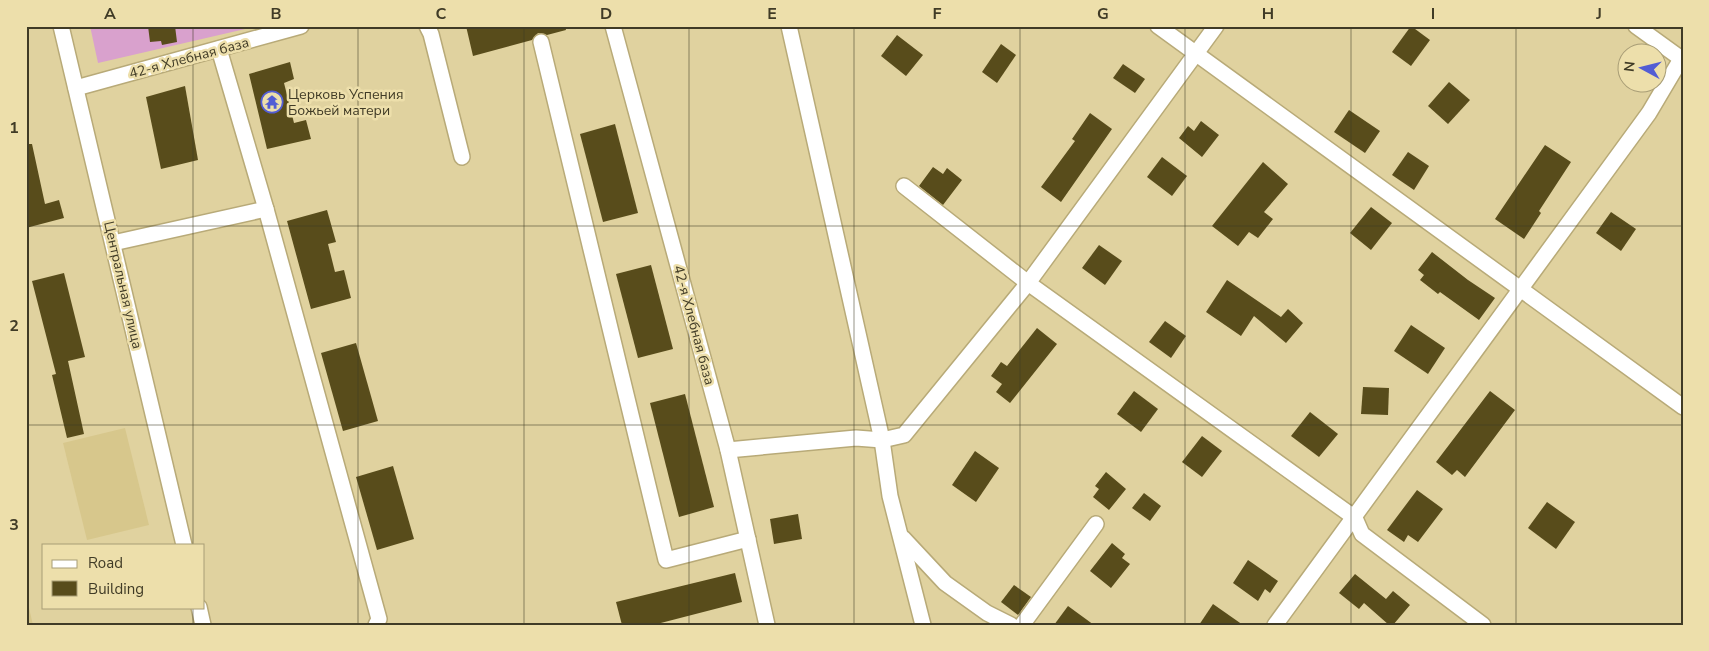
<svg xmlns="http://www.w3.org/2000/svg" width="1709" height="651" viewBox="0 0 1709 651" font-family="'Nunito Sans',sans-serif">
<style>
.built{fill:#d7c78c}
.green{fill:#d9a1cd}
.building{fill:#584c1b}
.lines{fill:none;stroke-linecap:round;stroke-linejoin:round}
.minor-casing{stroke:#b8aa78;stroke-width:18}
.minor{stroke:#fff;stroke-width:15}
.grid{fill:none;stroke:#403b26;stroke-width:1;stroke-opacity:0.55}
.labels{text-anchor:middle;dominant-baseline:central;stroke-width:5;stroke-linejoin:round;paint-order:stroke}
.street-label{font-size:14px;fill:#403b26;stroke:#eddfab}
.poi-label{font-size:14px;fill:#403b26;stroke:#eddfab;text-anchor:start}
.neatline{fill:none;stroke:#403b26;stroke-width:2}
.grid-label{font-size:16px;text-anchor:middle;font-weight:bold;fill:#403b26}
</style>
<rect width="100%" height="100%" fill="#e0d29f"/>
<g class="built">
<polygon points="125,428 149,525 87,540 63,443"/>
<polygon points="26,595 33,625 26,625"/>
</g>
<polygon class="green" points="90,26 258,26 98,63"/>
<g class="building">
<polygon points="148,26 175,26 177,42 162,45 161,41 150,42"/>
<polygon points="466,26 565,26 566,30 547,35 538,33 532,40 473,56"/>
<polygon points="1411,26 1430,40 1411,66 1392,52"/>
<polygon points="897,35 923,55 906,76 881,56"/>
<polygon points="1001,44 1016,55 997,83 982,72"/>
<polygon points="290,62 294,79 284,83 294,123 306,120 311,139 267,149 249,74"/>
<polygon points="1123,64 1145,79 1135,93 1113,78"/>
<polygon points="1449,82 1470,100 1448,124 1428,106"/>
<polygon points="185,86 198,160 161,169 146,97"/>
<polygon points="1349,110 1380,131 1365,153 1334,132"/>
<polygon points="1090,113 1112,129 1061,202 1041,187 1075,141 1072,139"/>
<polygon points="1201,121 1219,135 1202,157 1179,138 1188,126 1194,131"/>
<polygon points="615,124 638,213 603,222 580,134"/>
<polygon points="26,144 32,144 45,204 59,200 64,218 26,228"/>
<polygon points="1545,145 1571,162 1539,211 1541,213 1524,239 1495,219"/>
<polygon points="1408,152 1429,166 1414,190 1392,175"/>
<polygon points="1162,157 1187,176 1172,196 1147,177"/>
<polygon points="1263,162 1288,184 1264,212 1273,219 1258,238 1249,232 1238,246 1212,226"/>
<polygon points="933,167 943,174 947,168 962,180 943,205 919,186"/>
<polygon points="1371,207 1392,223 1371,250 1350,233"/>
<polygon points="327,210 336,242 328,244 335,272 344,270 351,298 311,309 287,221"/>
<polygon points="1611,212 1636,229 1621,251 1596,233"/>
<polygon points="1099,245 1122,261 1105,285 1082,268"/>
<polygon points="1432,252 1468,280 1495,298 1479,320 1440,292 1438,294 1420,280 1424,275 1418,270"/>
<polygon points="651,265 673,349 638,358 616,274"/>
<polygon points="64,273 85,357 68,361 84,434 67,438 52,375 56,374 32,281"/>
<polygon points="1227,280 1281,317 1288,309 1303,323 1286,343 1254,316 1241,336 1206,312"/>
<polygon points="1165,321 1186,336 1171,358 1149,342"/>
<polygon points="1411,325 1445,348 1428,374 1394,351"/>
<polygon points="1037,328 1057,344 1010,403 996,392 1002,384 991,376 1001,362 1007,366"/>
<polygon points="356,343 378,421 343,431 321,353"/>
<polygon points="1363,387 1389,388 1388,415 1361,414"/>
<polygon points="1134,391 1158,409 1141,432 1117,414"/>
<polygon points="1490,391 1515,410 1465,477 1457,470 1452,475 1436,462"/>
<polygon points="685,394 714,507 679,517 650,403"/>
<polygon points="1310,412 1338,434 1319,457 1291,436"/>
<polygon points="1202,436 1222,451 1202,477 1182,462"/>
<polygon points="975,451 999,468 976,502 952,485"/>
<polygon points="393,466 414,539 377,550 356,477"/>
<polygon points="1106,472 1126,489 1109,510 1093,497 1099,489 1095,486"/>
<polygon points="1417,490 1443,509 1418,542 1408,535 1404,542 1387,530"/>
<polygon points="1144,493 1161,506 1150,521 1132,508"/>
<polygon points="1547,502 1575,522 1556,549 1528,528"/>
<polygon points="798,514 802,539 774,544 770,519"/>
<polygon points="1112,543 1125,554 1122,558 1130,564 1111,588 1090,571"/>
<polygon points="1248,560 1278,581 1270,593 1265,589 1258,601 1233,583"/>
<polygon points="735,573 742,602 653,625 622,625 616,602"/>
<polygon points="1355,574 1386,599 1393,591 1410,605 1393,625 1389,625 1364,603 1359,609 1339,593"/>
<polygon points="1014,585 1031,597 1018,615 1001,602"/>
<polygon points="1213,604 1243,625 1199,625"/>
<polygon points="1068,606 1094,625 1054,625"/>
</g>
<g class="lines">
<g class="minor-casing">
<g id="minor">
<polyline points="61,26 184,545"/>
<polyline points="427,26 431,34 462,157"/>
<polyline points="613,26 728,450 767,625"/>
<polyline points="789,26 882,440 890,496 923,625"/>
<polyline points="1158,26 1683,407"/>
<polyline points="1636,26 1683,60"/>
<polyline points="541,42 666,560 748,539"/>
<polyline points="219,49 266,209 379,619 376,625"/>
<polyline points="76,88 301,26"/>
<polyline points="904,186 1028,283 1355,518 1362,534 1483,625"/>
<polyline points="113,243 266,209"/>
<polyline points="728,450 856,438 882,440 904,435 1028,283 1216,26"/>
<polyline points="903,538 945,583 987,613 1011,625"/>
<polyline points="199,607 203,625"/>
<polyline points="1022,625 1096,524"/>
<polyline points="1275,625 1649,113 1681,59"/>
</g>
</g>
<use href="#minor" class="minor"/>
</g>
<path class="grid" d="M 193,26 L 193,545M 358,26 L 358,625M 524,26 L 524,625M 689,26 L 689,625M 854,26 L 854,625M 1020,26 L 1020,625M 1185,26 L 1185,625M 1351,26 L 1351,625M 1516,26 L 1516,625M 26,226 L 1683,226M 26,425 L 1683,425M 193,607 L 193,625"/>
<defs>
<g id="temple-ring" transform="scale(1.125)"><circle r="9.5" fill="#eddfab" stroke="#535dd4" stroke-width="1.5"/><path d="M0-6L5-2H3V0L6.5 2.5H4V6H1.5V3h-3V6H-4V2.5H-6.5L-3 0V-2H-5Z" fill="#535dd4"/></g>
</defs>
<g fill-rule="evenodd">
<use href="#temple-ring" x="272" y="102"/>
</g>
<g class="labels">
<g class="street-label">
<text transform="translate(189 58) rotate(-15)">42-я Хлебная база</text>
<text transform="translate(123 285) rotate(77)">Центральная улица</text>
<text transform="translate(694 325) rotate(75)">42-я Хлебная база</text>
</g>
<g class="poi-label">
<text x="288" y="94">Церковь Успения<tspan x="288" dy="16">Божьей матери</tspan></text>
</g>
</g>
<rect width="1709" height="651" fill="none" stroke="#eddfab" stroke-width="55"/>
<rect x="42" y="544" width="162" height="65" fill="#eddfab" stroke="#a89d76"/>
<rect x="52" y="560" width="25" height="8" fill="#ffffff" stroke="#a89d76"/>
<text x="88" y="568" font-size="15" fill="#403b26">Road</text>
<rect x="52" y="581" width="25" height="15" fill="#584c1b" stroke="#a89d76"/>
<text x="88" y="594" font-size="15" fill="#403b26">Building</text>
<g transform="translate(1642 68) rotate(277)"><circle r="24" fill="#eddfab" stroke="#a89d76"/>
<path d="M0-4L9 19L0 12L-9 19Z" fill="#535dd4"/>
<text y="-8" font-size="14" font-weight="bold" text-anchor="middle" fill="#403b26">N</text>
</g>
<rect x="28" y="28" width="1654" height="596" class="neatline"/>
<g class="grid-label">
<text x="110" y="19">A</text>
<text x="276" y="19">B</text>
<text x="441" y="19">C</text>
<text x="606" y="19">D</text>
<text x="772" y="19">E</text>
<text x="937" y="19">F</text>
<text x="1103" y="19">G</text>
<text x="1268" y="19">H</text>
<text x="1433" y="19">I</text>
<text x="1599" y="19">J</text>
<text x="14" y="133">1</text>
<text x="14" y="331">2</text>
<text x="14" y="530">3</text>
</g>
</svg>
